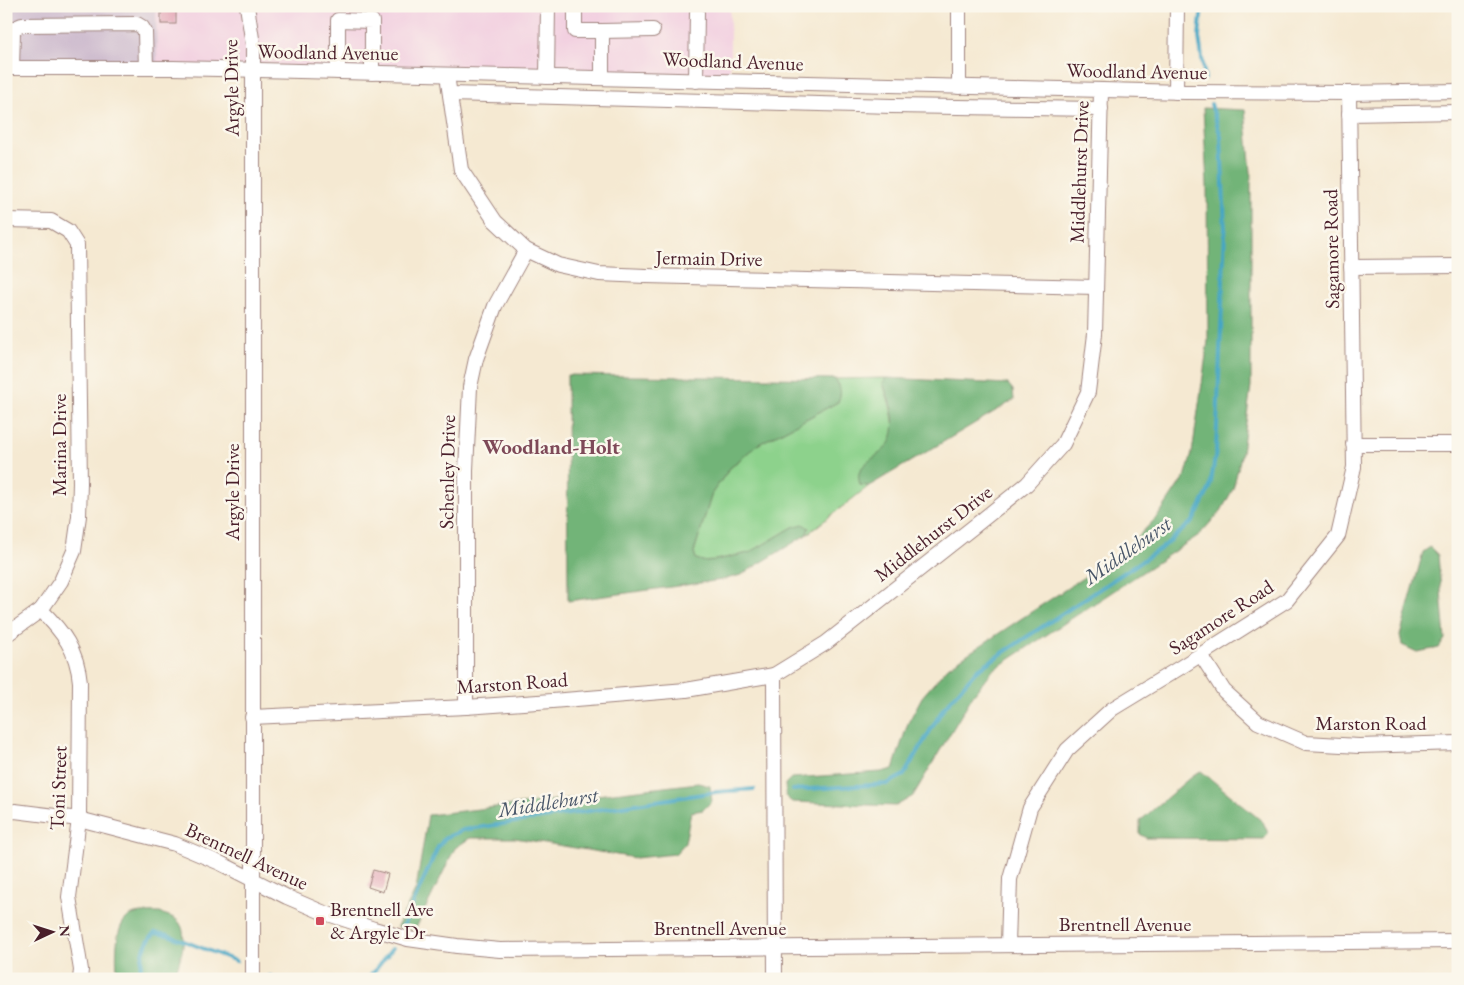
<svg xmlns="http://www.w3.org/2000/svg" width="1464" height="985" viewBox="0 0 1464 985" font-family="'EB Garamond',serif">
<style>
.built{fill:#f2cfe0}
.industrial{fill:#cfbdcf}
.green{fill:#8dd28c;stroke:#6c785c}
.forest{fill:#72b478;stroke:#5e6a52}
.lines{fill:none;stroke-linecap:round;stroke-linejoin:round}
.stream{stroke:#44a6c4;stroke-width:4}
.building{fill:#df96ac}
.minor-casing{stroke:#a0847e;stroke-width:16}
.minor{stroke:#fff;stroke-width:14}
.poi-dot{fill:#d1495b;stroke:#fbf7ec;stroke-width:2}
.labels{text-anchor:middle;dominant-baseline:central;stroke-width:5;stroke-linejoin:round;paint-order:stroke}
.street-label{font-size:20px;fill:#4a1f2b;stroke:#fbf7ec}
.poi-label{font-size:20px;fill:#4a1f2b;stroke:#fbf7ec;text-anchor:start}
.neighbourhood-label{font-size:21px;font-weight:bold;fill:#7e4958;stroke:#fbf7ec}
.water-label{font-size:21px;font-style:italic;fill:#485568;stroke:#fbf7ec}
</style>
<rect width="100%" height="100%" fill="#fbf7ec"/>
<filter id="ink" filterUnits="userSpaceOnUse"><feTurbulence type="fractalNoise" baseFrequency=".02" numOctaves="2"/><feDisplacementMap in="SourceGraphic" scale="10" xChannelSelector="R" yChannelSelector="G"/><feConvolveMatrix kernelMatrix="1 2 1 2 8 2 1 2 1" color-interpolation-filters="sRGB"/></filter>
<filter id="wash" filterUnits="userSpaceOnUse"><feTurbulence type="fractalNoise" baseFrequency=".0096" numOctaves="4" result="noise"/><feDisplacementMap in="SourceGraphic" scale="20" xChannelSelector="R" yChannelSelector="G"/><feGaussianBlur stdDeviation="1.12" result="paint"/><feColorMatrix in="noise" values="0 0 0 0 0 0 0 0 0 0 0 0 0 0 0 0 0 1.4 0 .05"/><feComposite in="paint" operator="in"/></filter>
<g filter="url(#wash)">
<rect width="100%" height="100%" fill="#f5e9d2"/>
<polygon class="built" points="156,6 730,6 730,80 157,67"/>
<polygon class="industrial" points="6,6 156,6 157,67 6,69"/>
<path class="green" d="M 886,378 L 883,383 C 888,400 901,431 888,447 C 881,455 871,461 863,467 L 860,485 L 869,486 L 806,535 L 809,528 L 793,527 L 749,553 L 706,562 L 696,559 L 694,552 L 712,493 L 730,468 L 757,445 L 838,402 L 839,385 L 835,379 Z"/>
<g class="forest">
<polygon points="1203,108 1245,110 1251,172 1251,386 1242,452 1233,489 1221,511 1199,535 993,670 973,695 913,796 896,806 792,802 786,797 785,784 791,778 881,772 893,769 908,723 922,697 948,667 1125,550 1158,516 1186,474 1192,453 1208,341 1207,185"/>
<path d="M 567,375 L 835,379 C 841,387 842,393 838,402 L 757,445 L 730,468 L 712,493 L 694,552 L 696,559 L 706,562 L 749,553 L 793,527 L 803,524 L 809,528 L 806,535 L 741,575 L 722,580 L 568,601 Z"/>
<path d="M 886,378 L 1008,384 L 1013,390 L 1014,400 L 869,486 L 860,485 C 859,481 858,476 859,473 C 864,458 888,455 892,436 C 897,418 889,400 883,383 Z"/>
<polygon points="1430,547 1438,555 1445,639 1439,648 1417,652 1402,645 1400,636 1423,552"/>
<polygon points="1201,771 1263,822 1268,833 1264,839 1146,838 1140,834 1140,821 1193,775"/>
<polygon points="698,783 710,786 712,801 703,810 691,812 685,843 675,854 635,858 515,838 470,838 455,848 415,930 397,927 416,889 428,815"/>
<path d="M 160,913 C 166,915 174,917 178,921 C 191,935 178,963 174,979 L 117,979 C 117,962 112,923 132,915 C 139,912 152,913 160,913 Z"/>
</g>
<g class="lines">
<g class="stream">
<polyline points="1202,6 1199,37 1205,79"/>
<polyline points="793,790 887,784 904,775 943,709 977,670 1163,547 1193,521 1210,488 1216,451 1225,230 1221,137 1211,104"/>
<polyline points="403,926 438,847 445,838 463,830 716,792 754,789"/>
<polyline points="270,976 277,979"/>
<path d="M 139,979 C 142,962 141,945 155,933 L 168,935 L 236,961"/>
<polyline points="368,979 392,949"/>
</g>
</g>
<g id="blocks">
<g class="building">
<rect x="161" y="6" width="15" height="18"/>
<polygon points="373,870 388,874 383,892 368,887"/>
</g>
</g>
</g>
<g filter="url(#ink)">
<use href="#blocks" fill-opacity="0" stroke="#a0847e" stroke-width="1"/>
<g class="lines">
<g class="minor-casing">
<g id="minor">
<polyline points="247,6 253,45 253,979"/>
<polyline points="575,6 575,31 602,31 602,78"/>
<polyline points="602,31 653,30"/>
<polyline points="6,68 173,68 1185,92 1349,93 1458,91"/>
<polyline points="12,68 13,31 17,27 22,25 137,24 142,27 145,32 146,68"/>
<polyline points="338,72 338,20 372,21 372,73"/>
<polyline points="447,75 461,170 495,221 526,250 558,265 599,274 646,276 1096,287"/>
<polyline points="547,77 548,6"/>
<polyline points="696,81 697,12"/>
<polyline points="959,87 959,6"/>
<polyline points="1176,92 1177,6"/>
<polyline points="450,94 892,106 1101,109"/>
<polyline points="1349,114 1458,112"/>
<polyline points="6,220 51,221 68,231 77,245 80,483 79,516 74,551 61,581 41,610 6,635"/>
<polyline points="1351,267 1458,266"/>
<polyline points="1353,444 1458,444"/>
<path d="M 41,610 C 63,632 77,650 80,682 L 79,819 L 69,897 L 81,970 L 80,979"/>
<polyline points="1201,655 1224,691 1258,722 1306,743 1359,746 1458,743"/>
<polyline points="466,707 466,470 470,387 476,359 495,306 526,250"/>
<polyline points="252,717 466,707 552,701 686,690 774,675"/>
<polyline points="6,813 15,811 79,819 175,844 220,863 287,897 322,912 374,929 408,939 457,946 500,950 1458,941"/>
<polyline points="1008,945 1010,879 1030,808 1067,750 1112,709 1181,667 1287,600 1338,536 1354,467 1349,93"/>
<polyline points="775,979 774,675 826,643 972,528 1027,484 1063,444 1088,392 1095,334 1101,91"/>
</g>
</g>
<use href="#minor" class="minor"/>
</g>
</g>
<rect class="poi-dot" x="315" y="916" width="10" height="10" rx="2.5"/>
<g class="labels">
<g class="street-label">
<text transform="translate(328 52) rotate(1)">Woodland Avenue</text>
<text transform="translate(733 61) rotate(2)">Woodland Avenue</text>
<text transform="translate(1137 71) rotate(1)">Woodland Avenue</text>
<text transform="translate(231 88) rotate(-91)">Argyle Drive</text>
<text transform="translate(1079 172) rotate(-88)">Middlehurst Drive</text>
<text transform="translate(1331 249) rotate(-91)">Sagamore Road</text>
<text transform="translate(709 258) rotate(1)">Jermain Drive</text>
<text transform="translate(59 445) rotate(-90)">Marina Drive</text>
<text transform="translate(447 472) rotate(-89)">Schenley Drive</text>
<text transform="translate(232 492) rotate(-90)">Argyle Drive</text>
<text transform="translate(933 533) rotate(-38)">Middlehurst Drive</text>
<text transform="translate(1221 617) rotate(-33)">Sagamore Road</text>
<text transform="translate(512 683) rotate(-4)">Marston Road</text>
<text x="1371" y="723">Marston Road</text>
<text transform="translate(58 788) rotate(-88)">Toni Street</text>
<text transform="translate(247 856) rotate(25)">Brentnell Avenue</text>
<text x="1125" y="924">Brentnell Avenue</text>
<text x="720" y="928">Brentnell Avenue</text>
</g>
<g class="poi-label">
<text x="330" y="909">Brentnell Ave<tspan x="330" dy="23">&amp; Argyle Dr</tspan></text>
</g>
<g class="neighbourhood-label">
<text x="551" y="446">Woodland-Holt</text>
</g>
<g class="water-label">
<text transform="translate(1127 550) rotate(-35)">Middlehurst</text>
<text transform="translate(548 802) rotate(-9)">Middlehurst</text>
</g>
</g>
<rect width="1464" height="985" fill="none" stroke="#fbf7ec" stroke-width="25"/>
<g transform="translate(52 932) rotate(86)" stroke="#fbf7ec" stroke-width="4" paint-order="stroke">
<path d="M0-4L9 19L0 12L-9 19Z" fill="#4a1f2b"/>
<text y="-8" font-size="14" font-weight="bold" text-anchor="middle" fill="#4a1f2b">N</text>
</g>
</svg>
